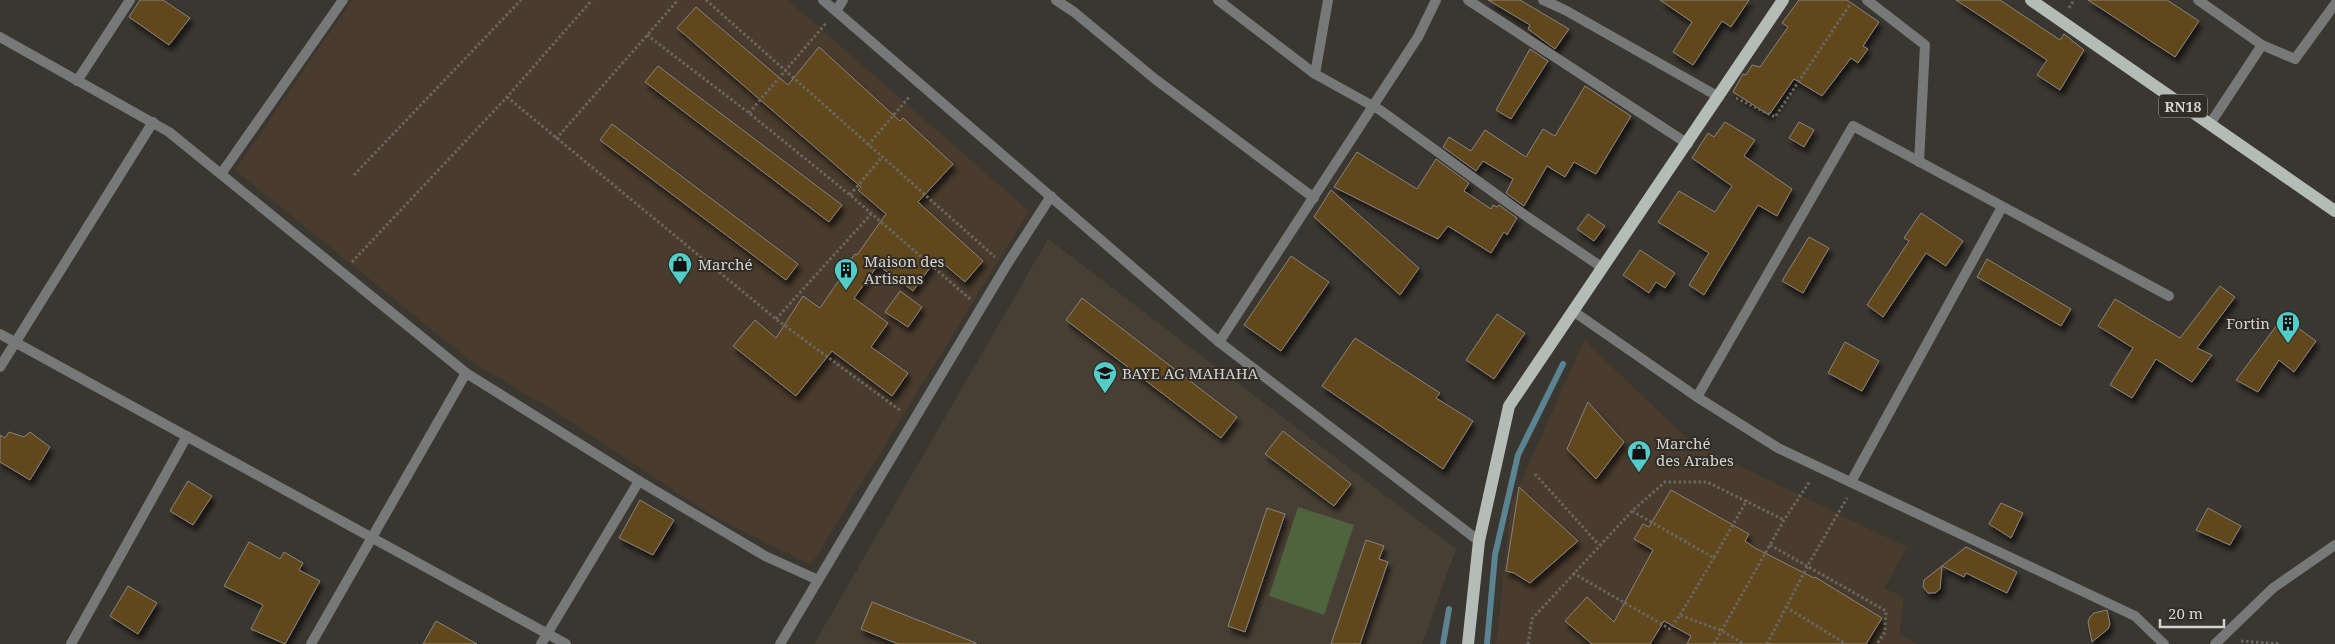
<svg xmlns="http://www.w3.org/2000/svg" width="2335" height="644" viewBox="0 0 2335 644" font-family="'Noto Serif',serif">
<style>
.commercial{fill:#493b2d}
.built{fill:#473f34}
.green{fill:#4e633e}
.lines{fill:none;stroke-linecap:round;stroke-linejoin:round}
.stream{stroke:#5b8391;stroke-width:6}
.building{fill:#60461b;stroke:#89847e;filter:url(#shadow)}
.path{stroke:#6a6761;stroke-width:3;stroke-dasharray:2.5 2.5;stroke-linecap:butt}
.minor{stroke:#767978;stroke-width:10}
.primary{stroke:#b4bcb8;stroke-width:12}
.labels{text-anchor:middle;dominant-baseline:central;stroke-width:4;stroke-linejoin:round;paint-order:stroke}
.shield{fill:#302c26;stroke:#a4a19c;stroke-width:1}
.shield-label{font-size:14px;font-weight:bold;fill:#d6d3cf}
.poi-label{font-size:15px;fill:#d6d3cf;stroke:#302c26;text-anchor:start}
</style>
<defs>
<filter id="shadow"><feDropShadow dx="3" dy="5.5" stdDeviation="2.5" flood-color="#0009"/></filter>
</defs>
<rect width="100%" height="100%" fill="#3a3630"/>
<g class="commercial">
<polygon points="352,0 788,0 1029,211 811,565 713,516 565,418 468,359 235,170"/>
<polygon points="1584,340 1691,442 1907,547 1884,588 1904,597 1899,634 1918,644 1496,644 1511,504"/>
</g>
<polygon class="built" points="1048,239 1456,549 1422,644 814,644"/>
<polygon class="green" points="1298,507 1354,525 1324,615 1269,596"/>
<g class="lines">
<g class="stream">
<polyline points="1443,644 1449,609"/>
<polyline points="1487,644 1495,555 1518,455 1563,364"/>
</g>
</g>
<g class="building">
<polygon points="140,0 163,0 190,18 169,45 129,17"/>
<polygon points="1488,0 1520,0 1569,29 1555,49 1528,29 1530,25"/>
<polygon points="1660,0 1749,0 1731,27 1722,21 1693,65 1673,52 1692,22"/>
<polygon points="1799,0 1847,0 1879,22 1863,46 1868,49 1858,63 1851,58 1822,96 1794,79 1769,115 1733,92 1743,74 1746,75 1752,65 1760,67 1788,27 1782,23"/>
<polygon points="1956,0 2000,0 2060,40 2064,34 2084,50 2060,90 2037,75 2047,60"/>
<polygon points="2088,0 2167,0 2199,21 2175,57"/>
<polygon points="696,7 788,85 819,47 900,121 903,118 953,164 918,202 983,261 965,282 937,258 913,291 878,265 854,298 888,323 871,347 908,373 892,396 832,351 796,396 733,346 755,320 776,338 803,296 820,308 842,276 840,275 855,254 857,255 886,214 858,190 861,187 677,28"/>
<polygon points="1530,49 1548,61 1511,119 1496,110"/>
<polygon points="658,66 842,205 829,222 645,82"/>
<polygon points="1585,86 1631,116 1596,174 1574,162 1565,177 1547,166 1524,206 1506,193 1513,179 1483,161 1476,171 1443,147 1449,137 1471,151 1485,130 1526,157 1543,129 1555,136"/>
<polygon points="1725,122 1755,140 1744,156 1792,189 1777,216 1758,205 1704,295 1689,285 1709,253 1658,222 1679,191 1715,212 1732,186 1692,158 1708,133 1714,137"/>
<polygon points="1799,122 1814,130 1804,147 1789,138"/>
<polygon points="612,124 798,264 786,280 600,140"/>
<polygon points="1357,152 1417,189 1436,159 1469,183 1464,191 1491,209 1493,205 1497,207 1499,205 1517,218 1507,235 1504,232 1491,253 1448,226 1438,239 1334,187"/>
<polygon points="1331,190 1419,268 1400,295 1314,217"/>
<polygon points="1921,213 1963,241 1946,266 1926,253 1883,317 1867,305 1909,241 1904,238"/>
<polygon points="1588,214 1605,226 1594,241 1577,229"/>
<polygon points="1809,237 1829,248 1803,293 1782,281"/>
<polygon points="1640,250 1675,273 1665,288 1656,282 1649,293 1623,275"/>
<polygon points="1291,256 1329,282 1281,351 1244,325"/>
<polygon points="1987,259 2071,309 2061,326 1977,277"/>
<polygon points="2220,286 2235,297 2197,348 2212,355 2192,382 2156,359 2132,398 2110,385 2133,348 2098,326 2115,299 2180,338"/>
<polygon points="900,291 922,307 908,327 885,312"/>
<polygon points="1082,298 1237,417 1221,438 1066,320"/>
<polygon points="1497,314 1525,333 1494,379 1466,360"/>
<polygon points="2283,317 2316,341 2294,372 2279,360 2258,392 2236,380"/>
<polygon points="1355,338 1440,393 1436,398 1473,421 1443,469 1322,386"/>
<polygon points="1845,342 1879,361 1862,391 1828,373"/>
<polygon points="1588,402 1624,442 1596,479 1567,449"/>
<polygon points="1283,431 1351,484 1334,506 1265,454"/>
<polygon points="9,432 24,437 30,432 50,447 30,480 0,462 0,435 5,438"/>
<polygon points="188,481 212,496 193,525 170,511"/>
<polygon points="1519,487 1578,541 1530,583 1514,573 1506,571"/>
<polygon points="1671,490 1749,534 1745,541 1755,548 1814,578 1815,577 1882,618 1866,644 1687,644 1691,636 1664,621 1650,644 1592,644 1565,621 1587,597 1614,622 1653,550 1634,539 1643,524 1649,527"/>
<polygon points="640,500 674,520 653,555 619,538"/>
<polygon points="2001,503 2023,513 2011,538 1989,524"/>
<polygon points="1267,508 1285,514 1245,632 1228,626"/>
<polygon points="2208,508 2241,526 2230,545 2196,530"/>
<polygon points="1366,540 1384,546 1379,559 1388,562 1360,644 1331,644"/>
<polygon points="249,542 280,559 284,552 303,563 299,570 320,581 285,644 251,629 263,605 224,586"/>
<polygon points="1966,547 2017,572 2007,593 1966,573 1964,577 1942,566 1940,589 1935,593 1928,593 1923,587 1924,580"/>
<polygon points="128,586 157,603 138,634 110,616"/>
<polygon points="872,602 976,643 976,644 898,644 861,629"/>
<polygon points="2107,610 2110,624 2108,629 2092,642 2088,622 2090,617 2094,613"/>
<polygon points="436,621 477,644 423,644"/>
</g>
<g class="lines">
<g class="path">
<polyline points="706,0 995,257"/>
<polyline points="2069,8 2074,0"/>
<polyline points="647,35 749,113 850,195 970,299"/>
<polyline points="507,97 776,319 901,411"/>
<polyline points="1736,98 1775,117 1851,3"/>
<polyline points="749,113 827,22"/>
<polyline points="556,139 678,0"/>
<polyline points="868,145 910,96"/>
<polyline points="354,175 521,0"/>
<polyline points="850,195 882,157"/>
<polyline points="352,262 507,97 592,0"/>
<polyline points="776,319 871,214"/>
<polyline points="1535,474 1599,545"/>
<polyline points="1632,511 1714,558 1747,500"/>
<polyline points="1770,545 1886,611 1885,632 1877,644"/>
<polyline points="1573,573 1670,629 1680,615 1722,631 1744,644"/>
<polyline points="1786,607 1846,644"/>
<polyline points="1680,615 1714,558"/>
<polyline points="2241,641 2281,644"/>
<polyline points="1528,644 1532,619 1632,511 1665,482 1707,482 1784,520"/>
<polyline points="1714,644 1784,520 1810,481"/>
<polyline points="1767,644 1808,565 1847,498"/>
</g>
<g class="minor">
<polyline points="823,0 1219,342 1479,541"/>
<polyline points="1056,0 1074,12 1155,79 1314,198"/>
<polyline points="1218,0 1315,74 1380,110 1529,218 1603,268"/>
<polyline points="1468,0 1688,144"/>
<polyline points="1543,0 1565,10 1719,97"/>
<polyline points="1867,0 1925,45 1919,162"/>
<polyline points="2198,0 2262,45 2210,124"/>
<polyline points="836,11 843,0"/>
<polyline points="0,37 169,132 466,373 639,481 765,556 818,580"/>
<polyline points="2262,45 2295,59 2335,4"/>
<polyline points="1315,74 1328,0"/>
<polyline points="77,81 130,0"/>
<polyline points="221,174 343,0"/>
<polyline points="1573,311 1697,397 1778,448 2135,616 2164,644"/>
<polyline points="0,334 566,644"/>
<polyline points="1219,342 1418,37 1436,0"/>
<polyline points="0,367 153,122"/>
<polyline points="1697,397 1853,126 2169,296"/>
<polyline points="1851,482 2002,207"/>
<polyline points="71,644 187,436"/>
<polyline points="311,644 466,373"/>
<polyline points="541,644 639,481"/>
<polyline points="780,644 1006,266 1051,196"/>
<polyline points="2215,644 2273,588 2335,545"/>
</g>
<g class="primary">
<polyline points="2031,0 2335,211"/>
<polyline points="1468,644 1479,541 1509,406 1783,0"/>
</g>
</g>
<defs>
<g id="shop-pin" transform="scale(1.25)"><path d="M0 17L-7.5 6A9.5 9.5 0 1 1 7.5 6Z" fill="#53cdca" stroke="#302c26"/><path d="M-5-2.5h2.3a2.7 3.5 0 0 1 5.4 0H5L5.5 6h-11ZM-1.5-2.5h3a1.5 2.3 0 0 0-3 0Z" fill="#111"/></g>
<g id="building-pin" transform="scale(1.25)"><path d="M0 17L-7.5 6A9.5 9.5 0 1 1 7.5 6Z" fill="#53cdca" stroke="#302c26"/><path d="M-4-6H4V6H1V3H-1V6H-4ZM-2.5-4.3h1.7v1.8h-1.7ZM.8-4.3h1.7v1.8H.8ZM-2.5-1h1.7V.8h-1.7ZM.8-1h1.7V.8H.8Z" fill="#111"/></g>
<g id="school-pin" transform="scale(1.25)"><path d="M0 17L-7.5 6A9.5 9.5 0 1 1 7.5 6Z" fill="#53cdca" stroke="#302c26"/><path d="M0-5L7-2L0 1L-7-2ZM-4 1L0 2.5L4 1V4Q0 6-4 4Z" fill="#111"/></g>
</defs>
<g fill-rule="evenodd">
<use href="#shop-pin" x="680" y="264"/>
<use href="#building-pin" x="846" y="270"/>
<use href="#building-pin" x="2288" y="323"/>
<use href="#school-pin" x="1105" y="373"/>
<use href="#shop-pin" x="1639" y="452"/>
</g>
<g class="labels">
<rect class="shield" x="2159" y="94.5" width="48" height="23" rx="4"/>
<g class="shield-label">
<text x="2183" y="106">RN18</text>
</g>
<g class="poi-label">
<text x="864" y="261">Maison des<tspan x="864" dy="17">Artisans</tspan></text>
<text x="698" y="264">Marché</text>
<text x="2270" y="323" text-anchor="end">Fortin</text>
<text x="1122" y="373">BAYE AG MAHAHA</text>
<text x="1656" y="443">Marché<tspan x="1656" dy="17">des Arabes</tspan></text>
</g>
</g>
<path d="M2160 619v8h64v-8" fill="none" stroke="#d6d3cf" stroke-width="2.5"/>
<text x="2168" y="619" font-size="15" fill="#d6d3cf" stroke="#302c26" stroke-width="4" paint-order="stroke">20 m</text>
</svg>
